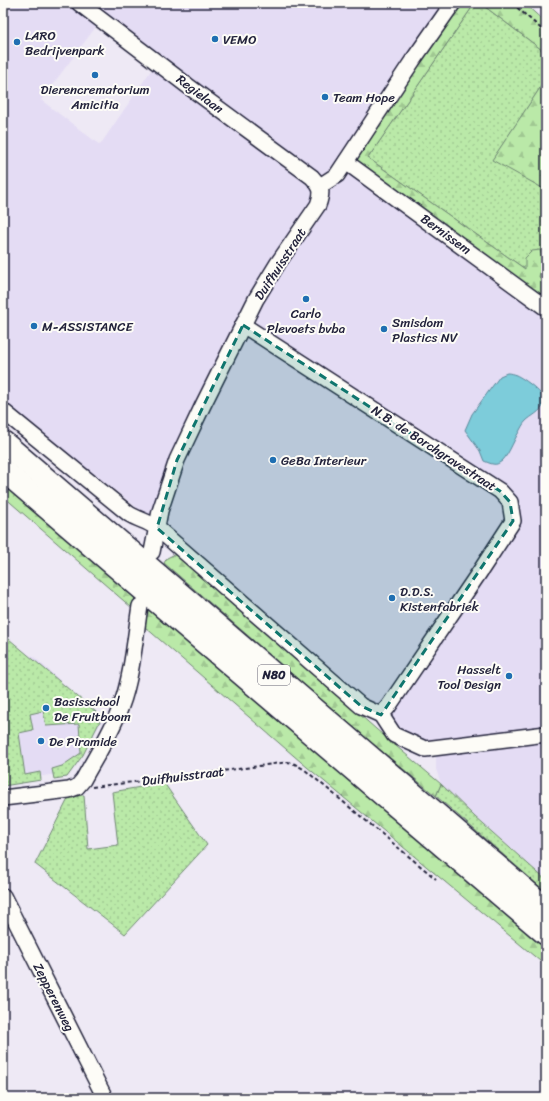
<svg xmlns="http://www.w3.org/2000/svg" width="549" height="1101" viewBox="0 0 549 1101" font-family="Sriracha,sans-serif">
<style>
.built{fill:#e4dcf4}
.grass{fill:url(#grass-dots);stroke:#6e8672}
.forest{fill:url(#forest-firs);stroke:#6e8672}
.water{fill:#7dccda;stroke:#59889a}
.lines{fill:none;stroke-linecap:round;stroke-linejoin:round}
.minor-casing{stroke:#22223b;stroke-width:18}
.highway-casing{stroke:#22223b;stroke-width:25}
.path{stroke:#22223b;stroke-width:2;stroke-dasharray:4 3;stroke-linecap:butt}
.minor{stroke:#fdfcf7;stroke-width:15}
.highway{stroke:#fdfcf7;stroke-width:22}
.marked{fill:#0f766e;fill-opacity:0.2;stroke:#0f766e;stroke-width:3;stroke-dasharray:8 5;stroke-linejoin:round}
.poi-dot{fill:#1f6fb2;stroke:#fdfcf7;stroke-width:1.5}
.labels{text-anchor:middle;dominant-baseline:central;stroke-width:4;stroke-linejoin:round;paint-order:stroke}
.shield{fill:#fdfcf7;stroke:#646373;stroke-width:1}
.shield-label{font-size:12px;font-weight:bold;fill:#22223b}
.poi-label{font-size:13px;fill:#22223b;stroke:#fdfcf7;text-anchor:start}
.street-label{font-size:13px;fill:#22223b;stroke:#fdfcf7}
</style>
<defs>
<pattern id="grass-dots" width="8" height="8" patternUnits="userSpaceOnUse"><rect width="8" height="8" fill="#bae9a8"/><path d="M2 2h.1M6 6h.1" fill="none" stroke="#a0c892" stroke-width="1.8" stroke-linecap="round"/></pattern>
<pattern id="forest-firs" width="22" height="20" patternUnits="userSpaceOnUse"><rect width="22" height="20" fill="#bae9a8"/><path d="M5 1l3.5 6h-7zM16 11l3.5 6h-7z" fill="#a0c892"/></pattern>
</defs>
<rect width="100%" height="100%" fill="#eee9f5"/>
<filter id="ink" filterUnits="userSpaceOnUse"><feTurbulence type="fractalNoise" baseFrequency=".025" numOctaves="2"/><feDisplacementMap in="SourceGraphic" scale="8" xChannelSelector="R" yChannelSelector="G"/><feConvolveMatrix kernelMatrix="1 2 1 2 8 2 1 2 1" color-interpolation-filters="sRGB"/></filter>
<g filter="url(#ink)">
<g class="built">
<polygon points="3,3 69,3 98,24 41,100 100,145 154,66 313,184 311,202 249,295 234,329 257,326 255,316 263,298 325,204 329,189 351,171 546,312 546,880 475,817 441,784 436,769 436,754 371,706 145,514 3,402"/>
<polygon points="88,3 447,3 333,170 321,177 147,45"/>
<polygon points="32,655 103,720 70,772 3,782 3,696"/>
</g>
<g class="grass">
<polygon points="475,3 480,3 546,53 546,79 493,159 546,190 546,282 539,278 543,260 525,269 368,158"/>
<polygon points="3,634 102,717 83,755 67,777 54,779 52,769 62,766 81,753 79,724 46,726 43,711 30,714 33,730 19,733 25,775 40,772 41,780 3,786"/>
<polygon points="164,783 207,845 125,934 35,864 69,797 84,795 88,849 118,845 112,792"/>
<polygon points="441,784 475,817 546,880 546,892 436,796"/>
</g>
<g class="forest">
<polygon points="459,3 475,3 368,158 525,269 525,258 532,251 540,250 543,260 539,277 546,282 546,298 359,167 355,160"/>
<polygon points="480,3 524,3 546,23 546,53"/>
<polygon points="546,79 546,190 492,160"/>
<polygon points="3,482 136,596 132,608 3,496"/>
<polygon points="173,555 177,555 205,578 376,729 441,784 436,796 373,744 164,563 167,558"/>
<polygon points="148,607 546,944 546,966 301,762 145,627"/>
</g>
<path class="water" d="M 507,373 C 510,373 513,374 516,375 C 523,378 548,395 544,404 C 541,412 531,416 526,421 C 523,424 521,428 519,432 C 514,439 507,460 499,463 C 495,466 489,463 484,461 L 480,451 L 465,430 L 472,414 L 500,376 Z"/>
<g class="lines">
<g class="minor-casing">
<g id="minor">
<path d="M 79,3 L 188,86 L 312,177 C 322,188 323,191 318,205 L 278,263 L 256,299 L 204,403 L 177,460 L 160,511 L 152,552"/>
<polyline points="346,162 546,308"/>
<polyline points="320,186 337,175 413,60 453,3"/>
<polyline points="243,325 500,491 510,502 513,521 479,573 388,707 381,715"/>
<path d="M 3,411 L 129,514 C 139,520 147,521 157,528 L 361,706 L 381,715 L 394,735 L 425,749 L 546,734"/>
<path d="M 3,798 L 69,790 L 77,787 L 83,780 C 96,756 112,732 121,706 C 132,677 135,638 140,606"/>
<polyline points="3,896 105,1098"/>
</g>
</g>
<g class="highway-casing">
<g id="highway">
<polyline points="3,442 546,908"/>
<polyline points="3,470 546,934"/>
</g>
</g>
<g class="path">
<polyline points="512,3 546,33"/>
<polyline points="92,787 201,774 288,762 295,764 305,770 436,879"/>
</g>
<use href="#minor" class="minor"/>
<use href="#highway" class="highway"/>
</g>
</g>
<path class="marked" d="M 243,325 L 500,491 L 510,502 L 513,521 L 381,715 L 361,706 L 157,528 L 177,460 Z"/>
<g class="poi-dot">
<circle cx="215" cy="39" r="4"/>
<circle cx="17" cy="42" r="4"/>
<circle cx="95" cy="75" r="4"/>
<circle cx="325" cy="97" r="4"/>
<circle cx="306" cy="299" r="4"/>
<circle cx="34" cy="326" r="4"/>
<circle cx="384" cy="329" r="4"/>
<circle cx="273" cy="460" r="4"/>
<circle cx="392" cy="598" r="4"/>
<circle cx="509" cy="676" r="4"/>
<circle cx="46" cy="708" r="4"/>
<circle cx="41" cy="741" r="4"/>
</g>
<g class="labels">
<rect class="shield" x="258" y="665" width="32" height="20" rx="3"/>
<g class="shield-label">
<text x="274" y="675">N80</text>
</g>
<g class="poi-label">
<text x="25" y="35">LARO<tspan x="25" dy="15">Bedrijvenpark</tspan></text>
<text x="223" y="39">VEMO</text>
<text x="95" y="89" text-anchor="middle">Dierencrematorium<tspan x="95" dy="15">Amicitia</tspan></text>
<text x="333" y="97">Team Hope</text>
<text x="306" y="313" text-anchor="middle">Carlo<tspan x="306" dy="15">Plevoets bvba</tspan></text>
<text x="392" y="322">Smisdom<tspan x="392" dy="15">Plastics NV</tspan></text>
<text x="42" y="326">M-ASSISTANCE</text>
<text x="281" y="460">GeBa Interieur</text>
<text x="400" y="591">D.D.S.<tspan x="400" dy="15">Kistenfabriek</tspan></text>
<text x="501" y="669" text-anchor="end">Hasselt<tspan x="501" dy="15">Tool Design</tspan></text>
<text x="54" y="701">Basisschool<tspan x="54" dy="15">De Fruitboom</tspan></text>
<text x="49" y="741">De Piramide</text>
</g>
<g class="street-label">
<text transform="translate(200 94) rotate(37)">Regielaan</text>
<text transform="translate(446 234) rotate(36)">Bernissem</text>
<text transform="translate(280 264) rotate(-57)">Duifhuisstraat</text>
<text transform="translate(434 448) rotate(33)">N.B. de Borchgravestraat</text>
<text transform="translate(183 776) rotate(-7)">Duifhuisstraat</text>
<text transform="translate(54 997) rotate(63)">Zepperenweg</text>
</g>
</g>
<rect width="549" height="1101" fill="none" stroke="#fdfcf7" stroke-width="16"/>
<rect x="8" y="8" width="533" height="1085" fill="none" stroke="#22223b" stroke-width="1.5" filter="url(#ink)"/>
</svg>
